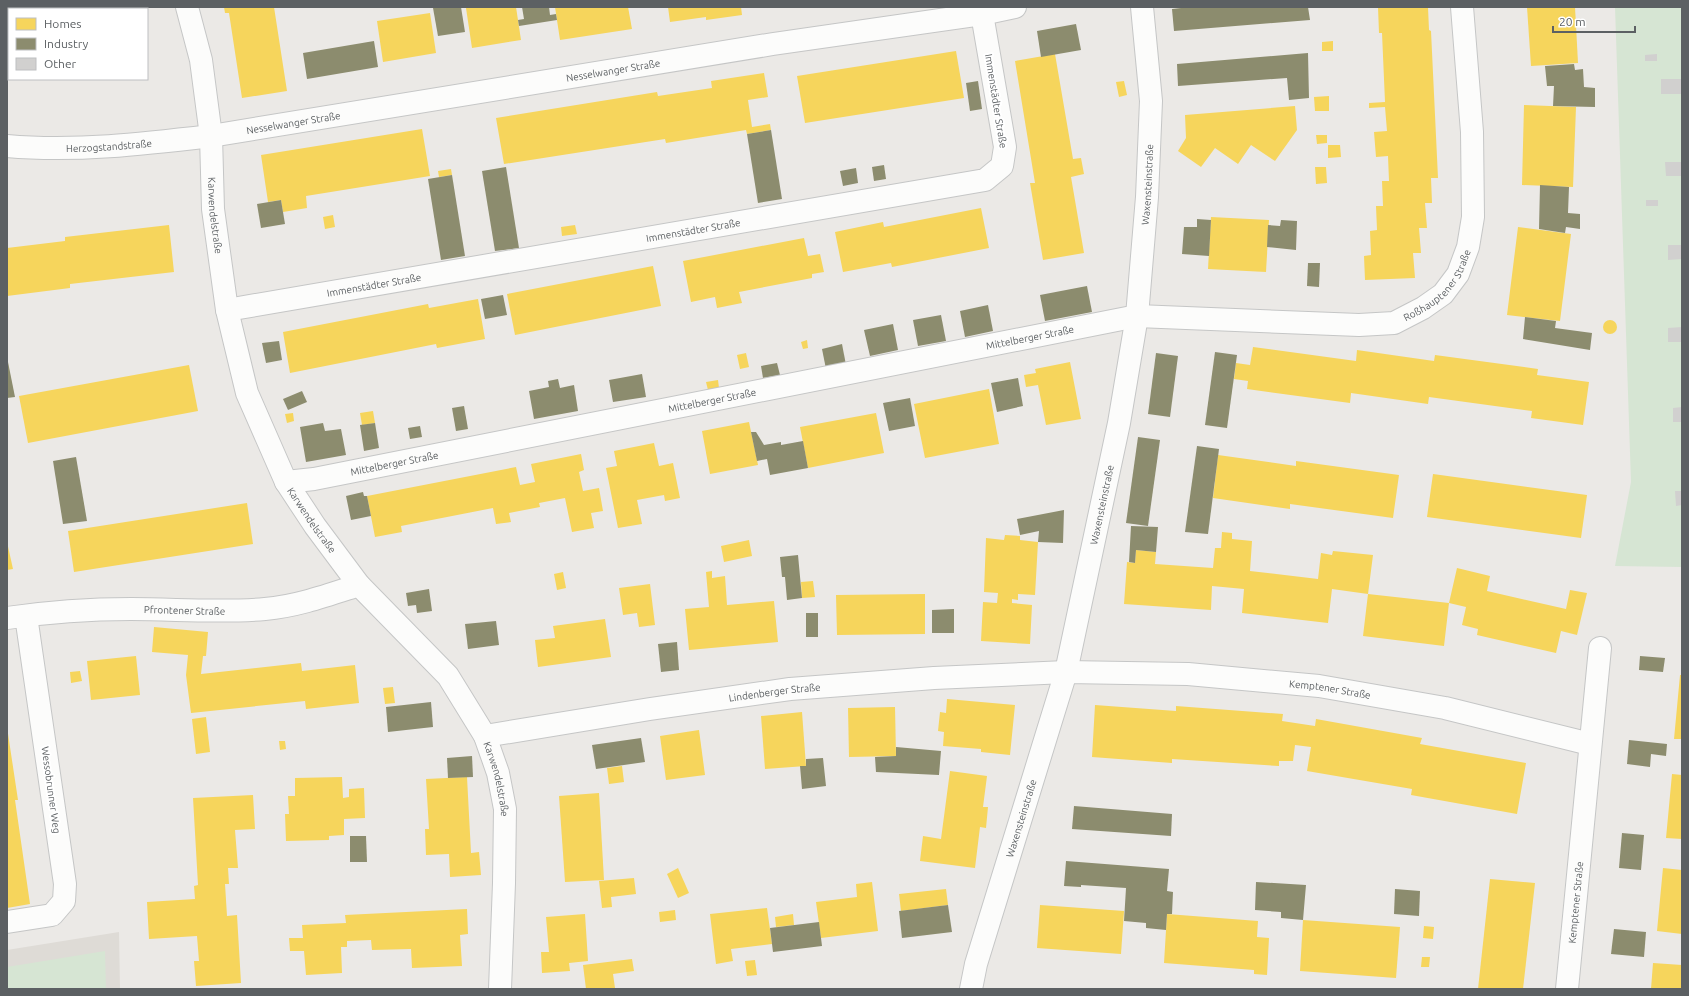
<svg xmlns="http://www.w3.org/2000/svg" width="1689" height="996" viewBox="0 0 1689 996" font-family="Ubuntu,sans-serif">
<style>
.education{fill:#dedbd6}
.green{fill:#d6e5d3}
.homes{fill:#f6d55c}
.industry{fill:#8c8c6e}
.building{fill:#d1d0cf}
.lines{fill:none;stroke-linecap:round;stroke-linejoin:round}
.street-casing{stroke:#c5c6c6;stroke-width:24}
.street{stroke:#fcfcfb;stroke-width:22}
.labels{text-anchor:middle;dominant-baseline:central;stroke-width:4;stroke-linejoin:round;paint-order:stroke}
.street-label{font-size:10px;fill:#5c6063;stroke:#fff}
</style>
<rect width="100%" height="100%" fill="#ebe9e6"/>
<polygon class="education" points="119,932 120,989 7,989 7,950"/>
<g class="green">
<polygon points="1615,7 1682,7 1682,567 1615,566 1631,482"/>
<polygon points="105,951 106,989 7,989 7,967"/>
</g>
<g class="homes">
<polygon points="7,7 48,7 49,9 9,9 9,42 7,43"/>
<polygon points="59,7 93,7 94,9 56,9"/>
<polygon points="224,7 274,7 287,91 242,98 229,13 225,13"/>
<polygon points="516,7 521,40 472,48 466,8"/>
<polygon points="555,7 628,7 632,29 560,40"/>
<polygon points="668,7 741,7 742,15 706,20 706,17 670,22"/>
<polygon points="1378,7 1428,7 1429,30 1431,31 1438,178 1431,178 1432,203 1425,203 1427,228 1419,228 1421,253 1413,253 1415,278 1365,280 1364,256 1371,255 1370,231 1377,230 1376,206 1383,206 1382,181 1389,181 1388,156 1376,157 1374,132 1387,131 1385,107 1369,108 1369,103 1385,102 1382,33 1379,33"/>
<polygon points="1527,7 1575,7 1578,63 1531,66"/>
<polygon points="430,13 436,53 383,62 377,21"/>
<polygon points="1333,41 1333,51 1322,51 1322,42"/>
<polygon points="956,51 964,98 805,123 797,76"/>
<polygon points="1055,54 1073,159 1081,158 1084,174 1071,177 1084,253 1043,260 1030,183 1035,183 1015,61"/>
<polygon points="764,73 768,97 748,100 752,127 770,124 771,130 747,134 746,130 666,143 665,139 504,164 496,118 657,92 658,96 712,88 711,81"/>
<polygon points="1124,81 1127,95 1119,97 1116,82"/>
<polygon points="1329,96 1329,111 1315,111 1314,97"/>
<polygon points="1524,105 1576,107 1573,187 1522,185"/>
<polygon points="1295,106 1297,130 1275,161 1251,145 1238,164 1215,148 1201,167 1178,151 1186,138 1185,115"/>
<polygon points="422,129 430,176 306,196 307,208 283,212 281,200 268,202 261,155"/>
<polygon points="1316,135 1327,135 1327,143 1317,144"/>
<polygon points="1328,145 1340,145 1341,157 1328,158"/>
<polygon points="1315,167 1326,167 1327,183 1316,184"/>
<polygon points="451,169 452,175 439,177 438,171"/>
<polygon points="981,208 989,248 892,267 891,263 843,272 835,232 883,222 884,227"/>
<polygon points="333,215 335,227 325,229 323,217"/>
<polygon points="1211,217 1269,220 1266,272 1208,269"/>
<polygon points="169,225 174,272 70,284 70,288 7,296 7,248 65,241 65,237"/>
<polygon points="575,225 577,234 562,236 561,227"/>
<polygon points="1518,227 1571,234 1560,321 1507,315"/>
<polygon points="804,238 808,256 820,254 824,272 812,274 812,278 739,292 742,303 717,308 715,297 691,302 683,261"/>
<polygon points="653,266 661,306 515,335 507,294"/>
<polygon points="478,299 485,339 437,348 436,344 290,373 283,332 428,304 429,308"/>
<circle cx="1610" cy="327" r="7"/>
<polygon points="807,340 808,348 803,349 801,342"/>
<polygon points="1253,347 1356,361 1357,350 1434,361 1435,355 1538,369 1537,375 1589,382 1583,425 1531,418 1532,411 1429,397 1428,404 1351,393 1350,403 1247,389 1248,381 1234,379 1236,363 1250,365"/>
<polygon points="746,353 749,367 740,369 737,355"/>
<polygon points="1070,362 1081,419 1046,425 1038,385 1026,387 1024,375 1036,373 1035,369"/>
<polygon points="189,365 198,411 28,443 19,396"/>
<polygon points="718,380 719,388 708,390 706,382"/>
<polygon points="989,389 999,444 925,458 914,404"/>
<polygon points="373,411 375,423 362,425 360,413"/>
<polygon points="293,413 294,421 287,423 285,414"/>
<polygon points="876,413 884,453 808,468 800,427"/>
<polygon points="749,422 758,465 710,474 702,431"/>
<polygon points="654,443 659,466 673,463 680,498 665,501 664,495 637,500 642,524 618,528 606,468 617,466 614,451"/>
<polygon points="581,454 584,470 579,472 583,491 599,488 603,511 591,513 594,528 572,532 565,498 539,503 540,507 509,513 511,522 496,524 493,508 401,526 402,532 375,537 367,496 516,467 520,485 535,482 531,464"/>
<polygon points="1218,455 1296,466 1296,461 1399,475 1393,518 1290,504 1290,509 1213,498"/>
<polygon points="1433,474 1587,495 1581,538 1427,517"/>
<polygon points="247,503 253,544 74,572 68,531"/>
<polygon points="1222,532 1232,533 1232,539 1252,541 1250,571 1318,579 1321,553 1332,555 1333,551 1373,555 1368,594 1332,589 1328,623 1242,613 1244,589 1212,586 1211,610 1124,604 1127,562 1135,563 1136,550 1156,552 1155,564 1213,568 1215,548 1221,548"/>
<polygon points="1005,535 1020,536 1020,540 1038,542 1035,595 1018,594 1018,600 1012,599 1012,603 1032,605 1030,644 981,641 983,602 997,603 998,593 984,592 986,538 1004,540"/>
<polygon points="749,540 752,556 724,562 721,546"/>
<polygon points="7,542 13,569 7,570"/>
<polygon points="1457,568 1490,576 1487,591 1566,609 1570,590 1587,593 1577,635 1561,631 1556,653 1477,635 1478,629 1462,625 1466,607 1449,603 1444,646 1363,636 1368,594 1449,603"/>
<polygon points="712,571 712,578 725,576 727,605 774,601 778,642 689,650 685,609 709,607 706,572"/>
<polygon points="563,572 566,588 557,590 554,574"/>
<polygon points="813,581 815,597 802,598 801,582"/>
<polygon points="650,584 655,625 639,627 637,613 623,615 619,588"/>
<polygon points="925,594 925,634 837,635 836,595"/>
<polygon points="605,619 611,657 538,667 535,640 555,638 553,626"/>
<polygon points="154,627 208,632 206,656 203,656 201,674 301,663 302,671 355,665 359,703 306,709 305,701 191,713 186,675 188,655 152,652"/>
<polygon points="136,656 140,695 91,700 87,661"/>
<polygon points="80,671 82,681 71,683 70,672"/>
<polygon points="1680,675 1682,675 1682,739 1674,739"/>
<polygon points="393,687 395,703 385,704 383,688"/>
<polygon points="947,699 1015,705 1010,755 981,752 981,749 943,746 944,732 938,731 940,712 946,713"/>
<polygon points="1095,705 1176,711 1176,706 1283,714 1282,721 1315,726 1316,719 1422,738 1420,744 1526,763 1517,814 1411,795 1412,789 1307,771 1311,747 1295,745 1293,761 1279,761 1279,766 1172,759 1172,763 1092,757"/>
<polygon points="895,707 896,756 849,757 848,708"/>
<polygon points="802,712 806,766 765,769 761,716"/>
<polygon points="206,717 210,752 196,754 192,719"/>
<polygon points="7,727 18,800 15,800 30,904 7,908"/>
<polygon points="699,730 705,775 666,780 660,736"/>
<polygon points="279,741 285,741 286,749 280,750"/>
<polygon points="622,766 624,782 609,784 607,768"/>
<polygon points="950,771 987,776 983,807 988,807 986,828 980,827 975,868 920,861 923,836 941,839"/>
<polygon points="1672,774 1682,775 1682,839 1666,838"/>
<polygon points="342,777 343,798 349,797 349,789 364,788 365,818 344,819 344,835 329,836 329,840 286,841 285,814 289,814 288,796 295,796 295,778"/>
<polygon points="467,777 471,853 479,852 481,875 450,877 449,854 426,855 425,829 429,829 426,779"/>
<polygon points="599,793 604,880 565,882 559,796"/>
<polygon points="253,795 255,829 235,830 238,868 228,868 229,884 225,884 227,916 237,915 241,983 196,986 194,961 199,961 197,936 149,939 147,902 195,899 194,886 198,885 193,798"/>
<polygon points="678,868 689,893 678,898 667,874"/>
<polygon points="1663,868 1682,870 1682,934 1657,931"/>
<polygon points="634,878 636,894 611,897 612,907 602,908 599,881"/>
<polygon points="1490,879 1535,883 1523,989 1478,989"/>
<polygon points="872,882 878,931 821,938 816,902 857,897 856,884"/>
<polygon points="946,889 948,905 901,911 899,894"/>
<polygon points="1040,905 1124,911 1121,954 1037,948"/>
<polygon points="767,908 772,944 731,949 733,961 716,964 710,914"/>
<polygon points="467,909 468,934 460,935 462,966 412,968 411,949 372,950 371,940 347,941 347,947 341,947 342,973 306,975 304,951 290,951 289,938 303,938 302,925 346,923 345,915"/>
<polygon points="675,910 676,920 660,922 659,912"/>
<polygon points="585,914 588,961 569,963 570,971 542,973 541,952 549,952 546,917"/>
<polygon points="793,914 794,925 776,927 775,917"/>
<polygon points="1167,914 1258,921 1257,937 1269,938 1267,975 1254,974 1254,970 1164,963"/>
<polygon points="1303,920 1400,927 1396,978 1300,971"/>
<polygon points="1424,926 1434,927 1433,939 1423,938"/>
<polygon points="1422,957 1430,957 1429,967 1421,967"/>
<polygon points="632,959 634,971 613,974 615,988 586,989 583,965"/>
<polygon points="755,960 757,975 747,976 745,961"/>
<polygon points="1653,963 1682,965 1682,989 1651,989"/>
</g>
<g class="industry">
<polygon points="440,7 461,7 465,32 438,36 433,8"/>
<polygon points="522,7 549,7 550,15 556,14 557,20 519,26 518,20 524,19"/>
<polygon points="1190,7 1308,7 1310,20 1174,31 1172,9"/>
<polygon points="1076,24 1081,50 1041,57 1037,31"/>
<polygon points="374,41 378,67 307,79 303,53"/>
<polygon points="1308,53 1309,98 1289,100 1287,78 1178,86 1177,64"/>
<polygon points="1574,64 1575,70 1583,69 1584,87 1595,88 1595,107 1553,106 1554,86 1547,86 1545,66"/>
<polygon points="978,81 982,109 970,111 966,83"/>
<polygon points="771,130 782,199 758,203 747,134"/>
<polygon points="884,165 886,179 874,181 872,167"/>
<polygon points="506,167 519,248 495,251 482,171"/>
<polygon points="856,168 858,183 843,186 840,171"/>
<polygon points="452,175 465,256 441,260 428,179"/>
<polygon points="1540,185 1569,187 1568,213 1580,214 1580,229 1566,227 1565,233 1539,229"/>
<polygon points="281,200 285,224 261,228 257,204"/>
<polygon points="1197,219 1211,220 1209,256 1182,254 1184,227 1197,227"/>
<polygon points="1281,220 1297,221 1296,250 1267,247 1268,225 1280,226"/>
<polygon points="1308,263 1320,263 1319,287 1307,286"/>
<polygon points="1087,286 1092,312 1045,321 1040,295"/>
<polygon points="503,295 507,315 485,319 481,299"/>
<polygon points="988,305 993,331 965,337 960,311"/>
<polygon points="941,315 946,341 918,346 913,320"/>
<polygon points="1525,317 1556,321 1555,328 1592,333 1590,350 1523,339"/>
<polygon points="893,324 898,350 870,356 864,330"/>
<polygon points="279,341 282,360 266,363 262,343"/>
<polygon points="842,344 846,365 826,369 822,349"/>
<polygon points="1215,352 1237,355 1227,428 1205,425"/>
<polygon points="1156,353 1178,356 1170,417 1148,414"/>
<polygon points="7,357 15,397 7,398"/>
<polygon points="777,363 780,375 763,378 761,366"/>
<polygon points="642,374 646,397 613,402 609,380"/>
<polygon points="1018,378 1023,406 997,412 991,383"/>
<polygon points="558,379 560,388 574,385 578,411 534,419 529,391 549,387 548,381"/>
<polygon points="302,391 307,402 288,410 283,399"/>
<polygon points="910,398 915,426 889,431 883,403"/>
<polygon points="464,406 468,429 456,431 452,408"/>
<polygon points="323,423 325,431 341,429 346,455 306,462 300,427"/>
<polygon points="375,423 379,448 364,451 360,425"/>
<polygon points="420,426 422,437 410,439 408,428"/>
<polygon points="751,432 756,432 764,445 781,442 781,445 803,441 808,468 770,475 767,459 757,461"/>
<polygon points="1138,437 1160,440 1148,526 1126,523"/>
<polygon points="1197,446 1219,449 1208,534 1185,532"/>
<polygon points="76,457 87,521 63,524 53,461"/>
<polygon points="363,492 364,496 367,496 371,516 351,520 346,496"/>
<polygon points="1064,510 1063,543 1038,542 1039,531 1020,535 1017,519"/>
<polygon points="1131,526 1158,527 1156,552 1136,550 1135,563 1129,562"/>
<polygon points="798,555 802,598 787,600 785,577 782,577 780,557"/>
<polygon points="429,589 432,611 417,613 416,605 408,606 406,593"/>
<polygon points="954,609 954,633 932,633 932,610"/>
<rect x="806" y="613" width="12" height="24"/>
<polygon points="496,621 499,645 468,649 465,624"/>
<polygon points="677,642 679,670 661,672 658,644"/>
<polygon points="1640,656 1665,658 1663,672 1639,670"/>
<polygon points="431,702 433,727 388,732 386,707"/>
<polygon points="641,738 645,762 596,769 592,745"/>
<polygon points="1629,740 1667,744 1666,756 1651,754 1650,767 1627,764"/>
<polygon points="896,747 941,751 939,775 876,772 875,757 896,756"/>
<polygon points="472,756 473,777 448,778 447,758"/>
<polygon points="823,758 826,786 802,789 800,766 806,766 806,759"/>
<polygon points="1074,806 1172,814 1171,836 1072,829"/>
<polygon points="1622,833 1644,835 1641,870 1619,868"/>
<polygon points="350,836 366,836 367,862 350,862"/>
<polygon points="1066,861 1169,869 1167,891 1173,892 1172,914 1167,914 1166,930 1146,928 1146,923 1124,921 1126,888 1081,885 1081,887 1064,886"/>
<polygon points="1256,882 1306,885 1303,920 1281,918 1281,912 1255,910"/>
<polygon points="1395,889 1420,891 1419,916 1394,914"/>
<polygon points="948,905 952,932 902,938 899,911"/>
<polygon points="819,922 822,946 773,952 770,928"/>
<polygon points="1614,929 1646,932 1644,957 1611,954"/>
</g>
<g class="building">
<polygon points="1657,54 1657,61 1645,61 1645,55"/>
<rect x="1661" y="79" width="21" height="15"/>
<polygon points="1665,162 1682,162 1682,176 1666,176"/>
<rect x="1646" y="200" width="12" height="6"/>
<polygon points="1668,245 1682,245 1682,259 1668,260"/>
<polygon points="1682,327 1682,342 1668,342 1668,328"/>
<polygon points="1682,407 1682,422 1673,422 1673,408"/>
<polygon points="1675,491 1682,491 1682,505 1676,506"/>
</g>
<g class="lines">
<g class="street-casing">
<g id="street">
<path id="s1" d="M 187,7 L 201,60 L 211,136 L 213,209 L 227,310 L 247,393 L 286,482 L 315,526 L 359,585 L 448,676 L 485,736 L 498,773 L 505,809 L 504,883 L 500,989"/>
<path id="s2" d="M 7,146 C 75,152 143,144 211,136 L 773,44 L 982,14 L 1015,7"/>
<path id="s3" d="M 227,310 L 985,180 L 1002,166 L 1005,147 L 982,14"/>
<path id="s4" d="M 286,482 L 314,479 L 1137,316 L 1359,325 L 1394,323 L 1423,308 L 1443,294 L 1458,274 L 1468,247 L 1473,217 L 1472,132 L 1462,7"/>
<path id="s5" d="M 7,618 C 48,612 89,609 131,609 C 176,609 220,613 265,609 C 298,606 328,595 359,585"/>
<path id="s6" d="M 485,736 L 650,709 L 790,689 L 934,678 L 1066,672 L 1188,674 L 1319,686 L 1445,708 L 1590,744"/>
<polyline points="7,922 52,915 64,901 65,884 26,616"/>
<path id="s7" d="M 971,989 L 976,964 L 1066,672 L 1119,423 L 1137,316 L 1147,197 L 1151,101 L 1142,7"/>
<path id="s8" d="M 1567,989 L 1600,648"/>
</g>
</g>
<use href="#street" class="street"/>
</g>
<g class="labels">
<g class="street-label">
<text stroke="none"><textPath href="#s2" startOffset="612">Nesselwanger Straße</textPath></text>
<text transform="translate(996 101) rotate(81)">Immenstädter Straße</text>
<text stroke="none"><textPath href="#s2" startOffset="288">Nesselwanger Straße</textPath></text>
<text stroke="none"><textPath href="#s2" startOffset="102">Herzogstandstraße</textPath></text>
<text stroke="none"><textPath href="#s7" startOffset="826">Waxensteinstraße</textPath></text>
<text stroke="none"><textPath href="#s1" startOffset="211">Karwendelstraße</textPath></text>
<text stroke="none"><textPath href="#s3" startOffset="473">Immenstädter Straße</textPath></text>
<text stroke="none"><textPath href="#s4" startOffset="1184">Roßhauptener Straße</textPath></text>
<text stroke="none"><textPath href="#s3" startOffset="149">Immenstädter Straße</textPath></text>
<text stroke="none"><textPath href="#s4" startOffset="758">Mittelberger Straße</textPath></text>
<text stroke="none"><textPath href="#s4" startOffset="434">Mittelberger Straße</textPath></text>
<text stroke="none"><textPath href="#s4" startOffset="110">Mittelberger Straße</textPath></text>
<text stroke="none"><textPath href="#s7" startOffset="502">Waxensteinstraße</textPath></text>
<text stroke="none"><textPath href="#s1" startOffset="535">Karwendelstraße</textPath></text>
<text stroke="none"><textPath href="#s5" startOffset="178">Pfrontener Straße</textPath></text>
<text stroke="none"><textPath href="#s6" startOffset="850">Kemptener Straße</textPath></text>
<text stroke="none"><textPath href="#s6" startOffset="293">Lindenberger Straße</textPath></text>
<text stroke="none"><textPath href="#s1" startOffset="858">Karwendelstraße</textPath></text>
<text transform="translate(51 790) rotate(82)">Wessobrunner Weg</text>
<text stroke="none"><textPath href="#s7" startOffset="178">Waxensteinstraße</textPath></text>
<text stroke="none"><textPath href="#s8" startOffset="87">Kemptener Straße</textPath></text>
</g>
</g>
<rect width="1689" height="996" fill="none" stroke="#5c6063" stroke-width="16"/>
<rect x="8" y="8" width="140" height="72" fill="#ffffff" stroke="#bebfc1"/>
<rect x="16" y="18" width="20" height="12" fill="#f6d55c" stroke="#bebfc1"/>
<text x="44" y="28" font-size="12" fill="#5c6063">Homes</text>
<rect x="16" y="38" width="20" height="12" fill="#8c8c6e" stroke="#bebfc1"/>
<text x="44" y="48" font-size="12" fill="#5c6063">Industry</text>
<rect x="16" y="58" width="20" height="12" fill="#d1d0cf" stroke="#bebfc1"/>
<text x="44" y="68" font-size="12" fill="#5c6063">Other</text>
<path d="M1553 26v6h82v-6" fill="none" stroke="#5c6063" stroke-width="2"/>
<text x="1559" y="26" font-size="12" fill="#5c6063" stroke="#ffffff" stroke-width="3" paint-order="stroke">20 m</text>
</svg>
